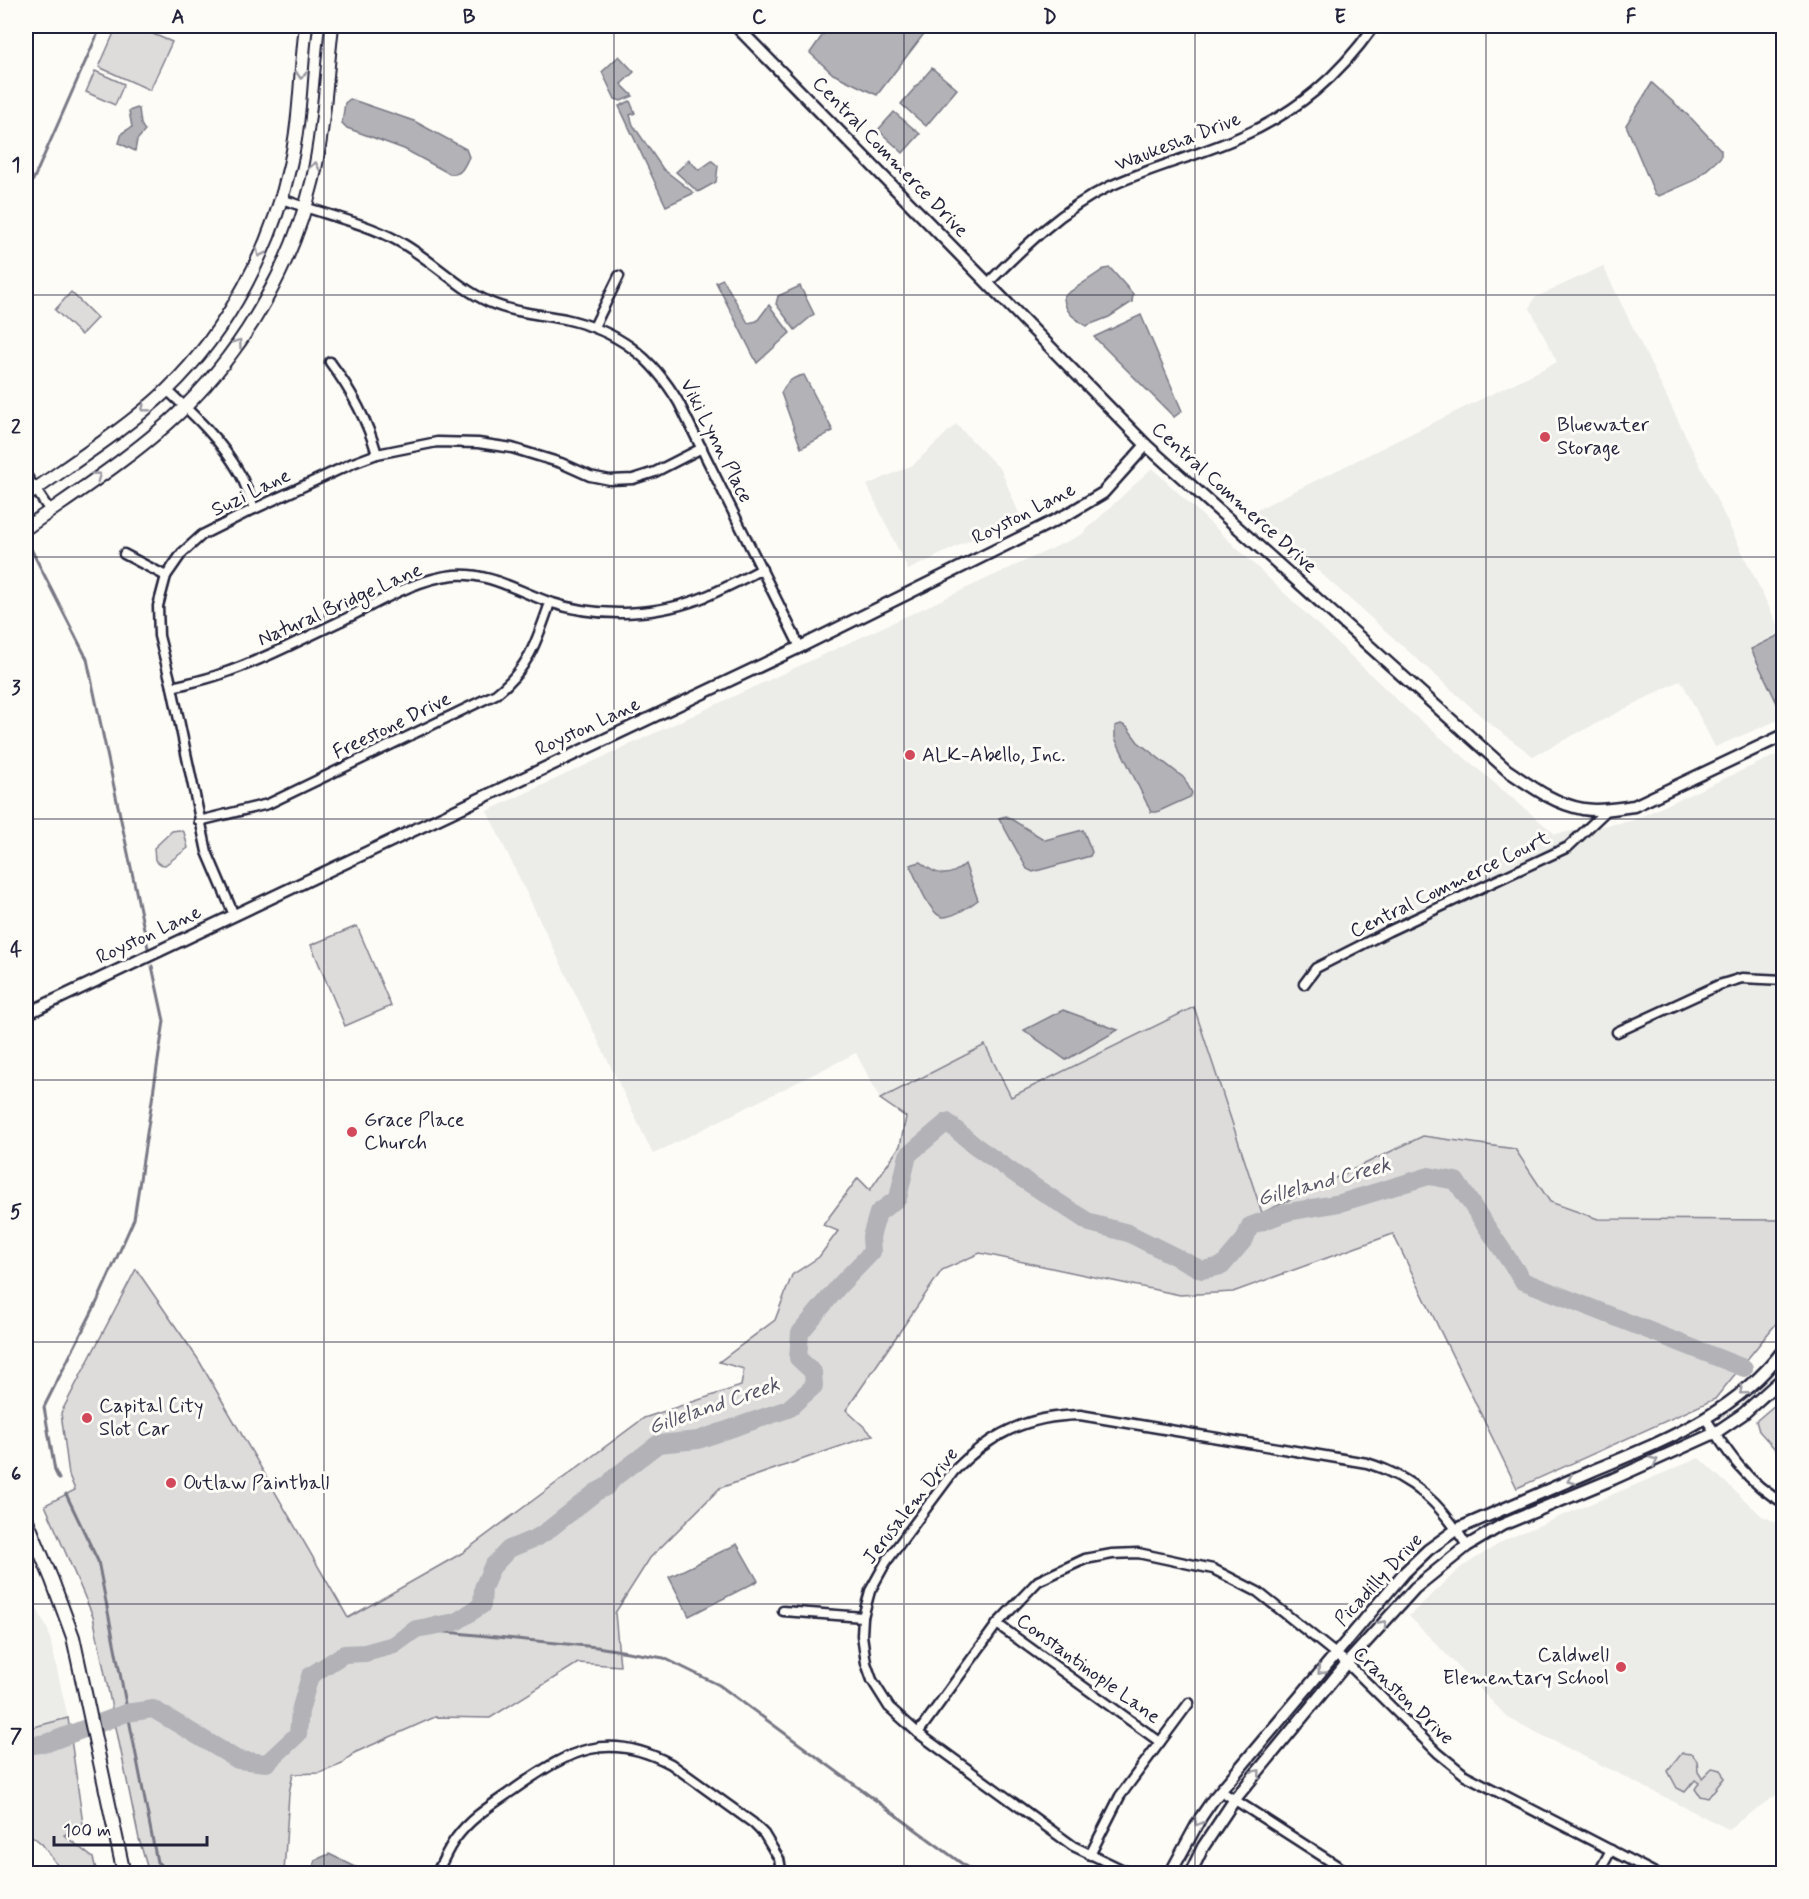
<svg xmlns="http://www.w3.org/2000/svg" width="1809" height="1899" viewBox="0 0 1809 1899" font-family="Mynerve,sans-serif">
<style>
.built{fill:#ecece9}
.green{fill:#dddcdb;stroke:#807f8b;stroke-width:1.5}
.water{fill:#b2b2b7;stroke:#787885;stroke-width:1.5}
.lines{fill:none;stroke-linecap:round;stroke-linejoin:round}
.stream{stroke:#787885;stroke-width:3}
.river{stroke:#b2b2b7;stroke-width:18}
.minor-casing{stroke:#22223b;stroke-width:13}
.tertiary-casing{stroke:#22223b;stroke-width:15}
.secondary-casing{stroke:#22223b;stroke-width:16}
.minor{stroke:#fdfcf7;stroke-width:8}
.tertiary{stroke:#fdfcf7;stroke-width:10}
.secondary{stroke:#fdfcf7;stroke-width:12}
.oneway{stroke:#9a9aa2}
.grid{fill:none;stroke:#22223b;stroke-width:1.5;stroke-opacity:0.55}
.poi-dot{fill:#d1495b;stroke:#fdfcf7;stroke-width:2}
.labels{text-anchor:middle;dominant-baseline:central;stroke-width:6;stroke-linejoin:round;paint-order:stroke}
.street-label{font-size:20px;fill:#22223b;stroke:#fdfcf7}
.poi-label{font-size:20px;fill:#22223b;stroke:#fdfcf7;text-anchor:start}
.water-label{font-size:21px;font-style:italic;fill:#545466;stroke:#fdfcf7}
.neatline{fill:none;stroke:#22223b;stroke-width:2}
.grid-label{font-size:20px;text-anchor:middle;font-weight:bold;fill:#22223b}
</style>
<rect width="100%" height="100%" fill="#fdfcf7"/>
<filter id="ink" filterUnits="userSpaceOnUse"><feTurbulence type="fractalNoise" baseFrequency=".0167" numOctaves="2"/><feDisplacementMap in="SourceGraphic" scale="12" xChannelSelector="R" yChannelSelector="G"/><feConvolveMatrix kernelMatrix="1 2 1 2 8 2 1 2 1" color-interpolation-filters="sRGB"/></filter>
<g filter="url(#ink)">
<g class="built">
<polygon points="1603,266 1781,632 1751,648 1783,711 1783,718 1715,747 1681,680 1533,756 1490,724 1252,512 1557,362 1530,308 1534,298"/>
<polygon points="956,424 1001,470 1020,516 908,570 867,485 913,465"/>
<polygon points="1152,468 1408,710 1555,834 1631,821 1783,752 1783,1220 1598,1219 1550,1202 1515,1149 1423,1136 1262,1213 1194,1008 1010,1097 985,1045 880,1099 856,1053 653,1154 487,811 1081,535"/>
<polygon points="1699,1458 1762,1516 1783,1525 1783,1790 1728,1829 1508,1718 1409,1616 1460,1568 1507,1539"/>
<polygon points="26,1587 48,1630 68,1718 26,1729"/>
</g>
<g class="green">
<polygon points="117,26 134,26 172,42 150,90 99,67"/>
<polygon points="95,71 124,84 115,105 86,92"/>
<polygon points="71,292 97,318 81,335 55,310"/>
<polygon points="179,830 184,832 188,848 165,865 159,864 155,860 154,848 172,831"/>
<polygon points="357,926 391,1006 345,1026 311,945"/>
<polygon points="1194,1007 1262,1213 1423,1136 1515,1149 1550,1202 1598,1219 1783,1220 1783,1312 1779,1320 1715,1399 1517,1488 1393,1234 1233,1292 1180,1295 980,1253 942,1270 846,1410 873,1435 720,1488 650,1558 615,1613 620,1666 578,1663 490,1718 435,1717 354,1753 342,1764 320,1773 293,1774 289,1793 284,1873 149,1873 139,1839 93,1616 45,1505 75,1490 69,1475 61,1413 136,1269 198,1359 348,1618 462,1553 644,1418 741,1386 744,1369 719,1362 775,1320 792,1275 819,1257 838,1231 823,1225 858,1178 870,1190 900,1146 906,1117 880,1099 985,1045 1011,1097"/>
<polygon points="1783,1398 1783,1458 1759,1431 1756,1421"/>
<polygon points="68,1718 83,1824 64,1835 93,1858 97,1873 63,1873 42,1844 26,1831 26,1729"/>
<polygon points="1682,1753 1692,1754 1697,1761 1698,1772 1702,1778 1712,1768 1721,1770 1724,1778 1708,1798 1700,1796 1695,1789 1699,1783 1695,1780 1685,1792 1677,1788 1668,1771"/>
</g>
<g class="water">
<polygon points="829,26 930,26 877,95 833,74 810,53"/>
<polygon points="619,56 634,72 621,84 633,96 621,101 615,99 602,72"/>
<polygon points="932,68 957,89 926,126 901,104"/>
<polygon points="1652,83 1692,119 1721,150 1721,157 1695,180 1659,196 1655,194 1626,125"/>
<path d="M 350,99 L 414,121 L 466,149 L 469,157 C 464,166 462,176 450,174 L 404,149 L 347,128 L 342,123 L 345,103 Z"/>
<polygon points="630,101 635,113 630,115 633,125 663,169 694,193 666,206 619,106"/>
<polygon points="137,108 139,109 141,124 145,131 137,140 135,151 119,143 122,133 132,127 129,111"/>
<polygon points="894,112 920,134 903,153 878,130"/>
<polygon points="689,160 699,170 712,161 718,166 716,182 698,192 676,172"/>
<path d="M 1110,268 L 1133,294 L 1132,302 L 1109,317 L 1086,326 C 1074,318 1064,312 1064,296 L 1104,269 Z"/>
<polygon points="723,279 748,323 757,321 769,305 790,333 757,363 716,282"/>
<polygon points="800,286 814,314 795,330 776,304 778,296"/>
<polygon points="1141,315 1182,411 1174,417 1094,337"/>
<path d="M 804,375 L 833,431 L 801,448 L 781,393 C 786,383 792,377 804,375 Z"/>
<polygon points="1783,633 1783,700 1777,703 1751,649"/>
<polygon points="1121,724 1127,727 1138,742 1184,778 1192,793 1190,797 1157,812 1151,812 1115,738 1115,726"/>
<polygon points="1006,816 1045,840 1083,830 1092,852 1090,856 1033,872 1027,869 999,818"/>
<path d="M 920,862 C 936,875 948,880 965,864 L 978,900 C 970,906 954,917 943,917 C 930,916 915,876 910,865 Z"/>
<polygon points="1063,1010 1118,1030 1066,1060 1024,1030"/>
<polygon points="737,1544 758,1581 689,1616 669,1577"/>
<polygon points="329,1854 368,1873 312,1873 315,1860"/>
</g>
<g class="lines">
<g class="stream">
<polyline points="26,193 35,176 101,26"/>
<polyline points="29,545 87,659 148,948"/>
<polyline points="59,1479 55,1471 44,1407 97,1302 134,1219 164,1021 152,966"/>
<polyline points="66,1494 98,1561 157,1862 172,1874"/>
<polyline points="416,1629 597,1647 664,1658 719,1685 976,1874"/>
</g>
<polyline class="river" points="26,1746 47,1743 126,1713 153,1709 238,1760 267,1763 298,1734 300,1711 310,1676 344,1654 365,1653 394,1645 416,1629 456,1622 482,1605 483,1588 492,1567 509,1549 538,1537 547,1531 596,1492 606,1487 615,1477 658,1444 698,1440 788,1409 814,1386 813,1372 798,1358 800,1333 839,1286 872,1252 871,1237 878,1213 898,1198 908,1155 947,1122 974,1145 1018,1176 1090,1223 1128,1233 1202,1270 1222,1266 1245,1239 1250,1226 1288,1212 1340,1203 1429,1176 1456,1181 1523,1281 1744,1368"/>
<g class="minor-casing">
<g id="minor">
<path d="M 282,199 C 320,214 362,221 398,241 C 430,258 456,287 489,302 C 514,313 539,314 565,319 C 619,331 652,357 679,403 L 800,647"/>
<path d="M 988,283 C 1024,247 1062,209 1108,187 C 1151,167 1197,156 1240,137 C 1297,112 1338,77 1374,26"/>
<polyline points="594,327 619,276"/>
<path d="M 330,362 C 351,390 367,420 377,454"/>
<path d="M 167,390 C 194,415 222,441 240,474 C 246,485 250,497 254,509"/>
<polyline points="26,475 50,511"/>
<polyline points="124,554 166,576"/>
<path d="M 172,687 C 188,683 205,680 221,674 C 263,660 304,638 345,619 C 379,602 415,579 454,575 C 489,572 517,591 549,602 C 600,619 660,616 709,595 C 727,587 745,578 762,569"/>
<path d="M 199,821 L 268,804 L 496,694 C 529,668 537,640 550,603"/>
<polyline points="234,915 207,852 172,687 159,636 158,606 166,576 182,553 202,535 254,509 353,463 377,454 437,442 478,443 512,448 561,463 590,476 610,480 633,479 655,472 702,448"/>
<polyline points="1304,984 1316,968 1389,931 1568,847 1607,810"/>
<polyline points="1617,1032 1719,985 1742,978 1784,980"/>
<path d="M 1706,1419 C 1727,1452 1748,1484 1784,1503"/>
<polyline points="783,1611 863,1617"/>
<polyline points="997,1624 1160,1742"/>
<polyline points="918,1733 997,1624 1038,1581 1085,1559 1112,1554 1138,1553 1213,1569 1258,1592 1347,1663 1438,1753 1465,1775 1657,1874"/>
<polyline points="1221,1791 1350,1874"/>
<polyline points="1090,1855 1120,1796 1189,1703"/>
<path d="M 436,1874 C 443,1862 448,1848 456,1838 C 472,1816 495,1803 516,1788 C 570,1750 607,1730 671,1764 L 753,1823 L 764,1834 L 779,1859 L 782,1874"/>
<path d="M 1132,1874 L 1073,1846 L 918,1733 L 889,1707 L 872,1680 L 866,1663 L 862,1635 L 863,1617 L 870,1591 L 886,1562 L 953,1472 C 990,1434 1026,1416 1080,1415 L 1367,1463 C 1413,1477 1442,1505 1467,1546"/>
<polyline points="1598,1874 1611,1850"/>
</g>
</g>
<g class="tertiary-casing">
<g id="tertiary">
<path d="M 736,26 L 1146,445 L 1507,770 C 1531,786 1554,804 1583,809 C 1600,812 1618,808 1634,806 L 1784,735"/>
<polyline points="26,1014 800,647 1068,514 1103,493 1146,445"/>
<path d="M 1170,1874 L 1201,1817 L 1212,1801 L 1404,1573 L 1428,1550 L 1457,1529 C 1502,1510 1547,1490 1592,1471 C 1663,1441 1736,1414 1784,1349"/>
<polyline points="1190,1874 1203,1847 1235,1799 1347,1663 1415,1588 1467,1546 1502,1525 1613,1479 1715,1433 1743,1414 1784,1377"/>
</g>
</g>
<g class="secondary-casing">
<g id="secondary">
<path d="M 26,496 C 72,463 126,429 167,390 C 228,331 272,247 290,165 C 301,119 300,72 306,26"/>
<path d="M 26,528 C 77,492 141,451 185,407 C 247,345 292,265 313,179 C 324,129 326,77 332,26"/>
<polyline points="26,1518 52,1580 73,1637 124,1874"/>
</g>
</g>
<use href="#minor" class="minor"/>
<use href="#tertiary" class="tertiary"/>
<use href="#secondary" class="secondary"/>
</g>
<defs><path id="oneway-chevron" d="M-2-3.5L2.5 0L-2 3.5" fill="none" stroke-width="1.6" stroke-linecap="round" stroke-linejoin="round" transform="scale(1.5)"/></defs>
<g class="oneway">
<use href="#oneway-chevron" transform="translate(301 75) rotate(95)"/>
<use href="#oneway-chevron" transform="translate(315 166) rotate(-79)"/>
<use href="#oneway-chevron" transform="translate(260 253) rotate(116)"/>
<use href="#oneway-chevron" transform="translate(238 343) rotate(-54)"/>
<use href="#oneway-chevron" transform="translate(145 408) rotate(141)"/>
<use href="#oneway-chevron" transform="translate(97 476) rotate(-36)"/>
<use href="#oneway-chevron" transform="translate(1743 1391) rotate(140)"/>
<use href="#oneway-chevron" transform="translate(1654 1461) rotate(-24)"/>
<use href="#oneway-chevron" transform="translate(1571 1480) rotate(157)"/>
<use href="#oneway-chevron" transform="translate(1383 1624) rotate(-48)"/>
<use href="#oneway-chevron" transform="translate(1321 1671) rotate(130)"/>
<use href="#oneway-chevron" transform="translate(1257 1773) rotate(-50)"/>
<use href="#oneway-chevron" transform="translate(1198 1822) rotate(120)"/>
</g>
</g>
<path class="grid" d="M 324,26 L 324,1874M 614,26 L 614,1874M 904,26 L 904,1874M 1195,26 L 1195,1874M 1486,26 L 1486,1874M 26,295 L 1784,295M 26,557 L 1784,557M 26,819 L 1784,819M 26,1080 L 1784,1080M 26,1342 L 1784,1342M 26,1604 L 1784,1604"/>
<g class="poi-dot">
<circle cx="1545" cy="437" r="6"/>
<circle cx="910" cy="755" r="6"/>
<circle cx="352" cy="1132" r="6"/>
<circle cx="87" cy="1418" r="6"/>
<circle cx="171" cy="1483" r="6"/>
<circle cx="1621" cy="1667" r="6"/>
</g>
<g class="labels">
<g class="street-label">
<text transform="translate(1178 142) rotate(-21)">Waukesha Drive</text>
<text transform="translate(890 157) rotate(46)">Central Commerce Drive</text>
<text transform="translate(716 441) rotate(63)">Viki Lynn Place</text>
<text transform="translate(251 493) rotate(-26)">Suzi Lane</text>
<text transform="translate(1234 498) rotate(42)">Central Commerce Drive</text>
<text transform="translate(1024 514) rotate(-27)">Royston Lane</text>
<text transform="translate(340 605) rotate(-24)">Natural Bridge Lane</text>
<text transform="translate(392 726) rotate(-26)">Freestone Drive</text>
<text transform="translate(588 727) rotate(-25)">Royston Lane</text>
<text transform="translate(1450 885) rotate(-26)">Central Commerce Court</text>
<text transform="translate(149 935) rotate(-25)">Royston Lane</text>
<text transform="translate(911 1506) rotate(-52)">Jerusalem Drive</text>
<text transform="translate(1379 1580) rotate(-47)">Picadilly Drive</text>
<text transform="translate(1088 1669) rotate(36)">Constantinople Lane</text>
<text transform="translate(1403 1696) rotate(44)">Cranston Drive</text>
</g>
<g class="poi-label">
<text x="1557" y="425">Bluewater<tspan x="1557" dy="23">Storage</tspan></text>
<text x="922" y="755">ALK-Abello, Inc.</text>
<text x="364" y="1120">Grace Place<tspan x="364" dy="23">Church</tspan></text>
<text x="99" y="1406">Capital City<tspan x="99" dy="23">Slot Car</tspan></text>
<text x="183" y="1483">Outlaw Paintball</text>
<text x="1609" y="1655" text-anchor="end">Caldwell<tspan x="1609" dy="23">Elementary School</tspan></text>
</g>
<g class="water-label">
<text transform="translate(1324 1182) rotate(-15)">Gilleland Creek</text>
<text transform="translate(714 1406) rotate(-19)">Gilleland Creek</text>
</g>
</g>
<rect width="1809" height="1899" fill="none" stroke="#fdfcf7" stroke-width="66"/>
<path d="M54 1836v9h153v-9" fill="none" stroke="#22223b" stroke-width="3"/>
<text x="63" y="1836" font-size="18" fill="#22223b" stroke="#fdfcf7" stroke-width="4.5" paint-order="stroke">100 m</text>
<rect x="33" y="33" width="1743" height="1833" class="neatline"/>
<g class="grid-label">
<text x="178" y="23">A</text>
<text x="469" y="23">B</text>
<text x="759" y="23">C</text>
<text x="1050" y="23">D</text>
<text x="1340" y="23">E</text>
<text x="1631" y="23">F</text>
<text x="16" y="171">1</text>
<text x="16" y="433">2</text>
<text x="16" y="694">3</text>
<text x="16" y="956">4</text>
<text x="16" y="1218">5</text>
<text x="16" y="1480">6</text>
<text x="16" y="1742">7</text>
</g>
</svg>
